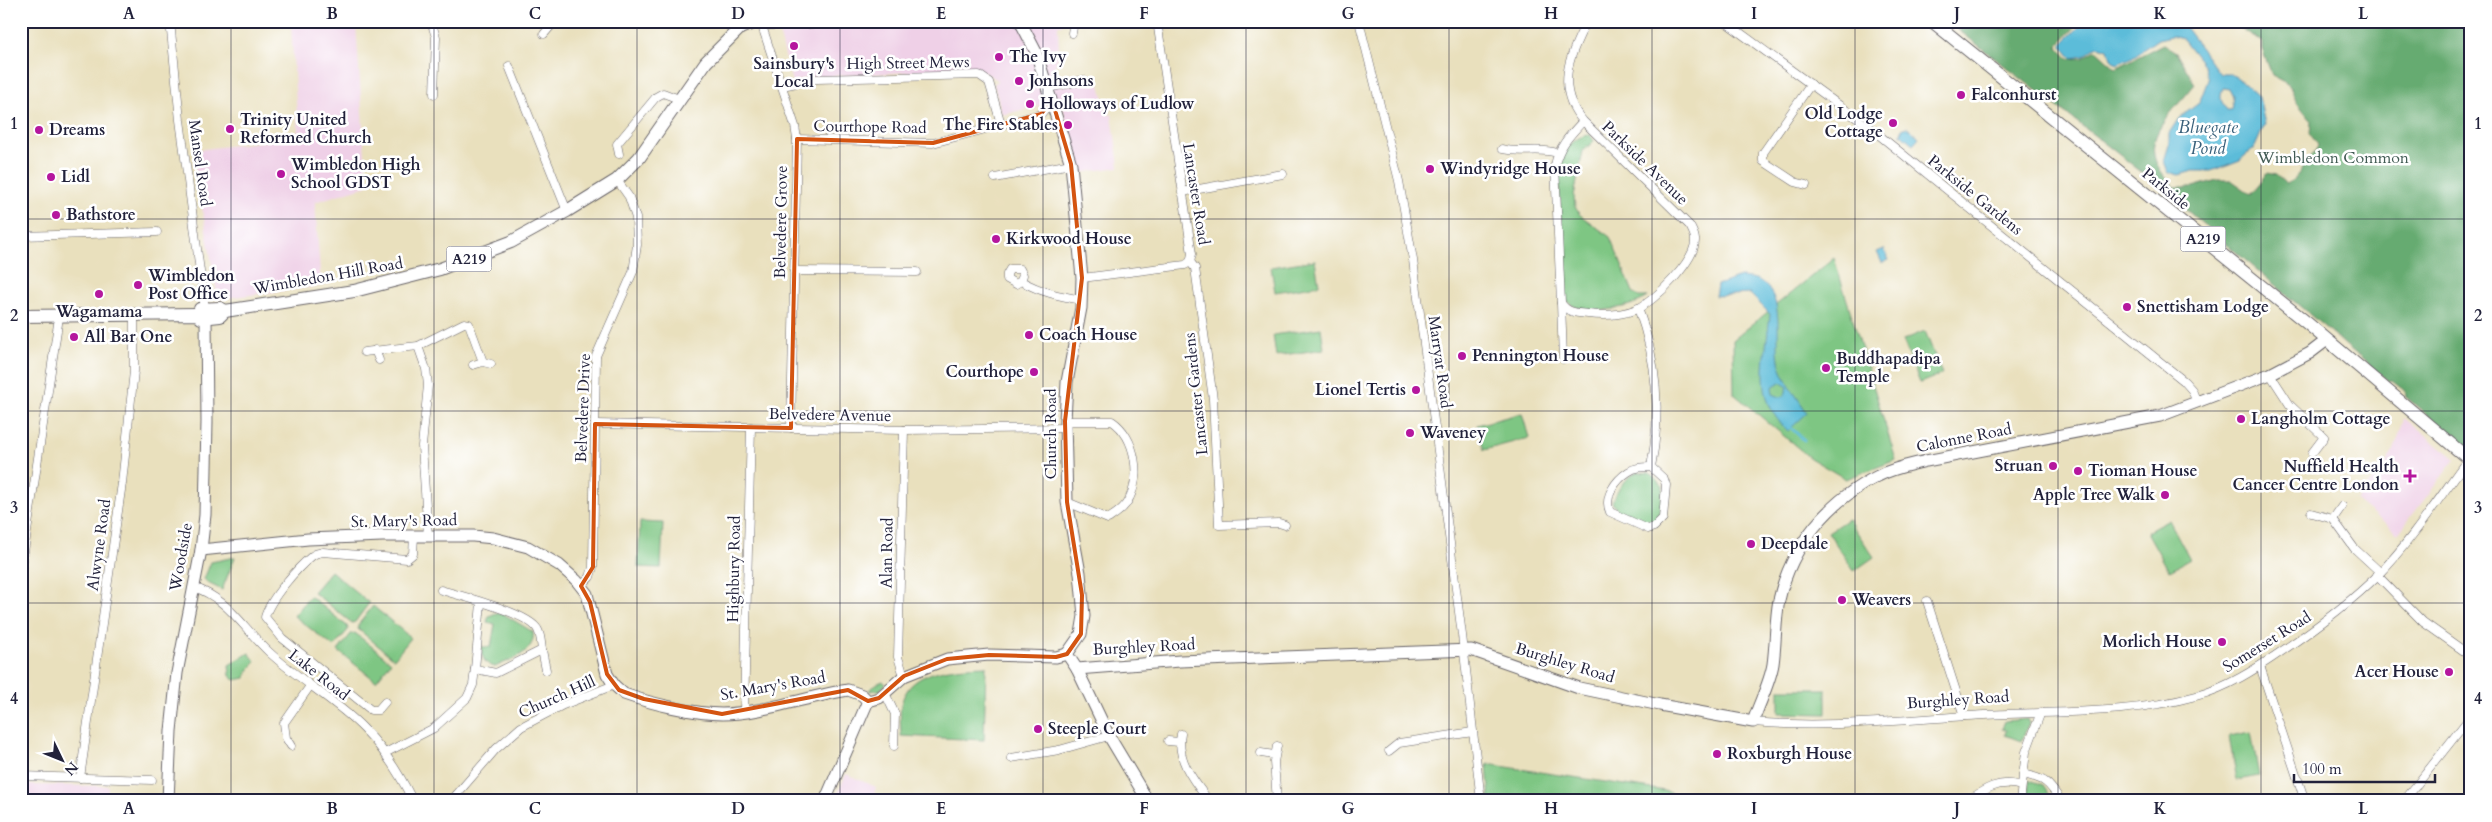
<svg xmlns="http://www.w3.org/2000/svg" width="2492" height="822" viewBox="0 0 2492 822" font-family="Cardo,serif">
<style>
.built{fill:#efd0e7}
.green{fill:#7ec683;stroke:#50745f}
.forest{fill:#66ab71;stroke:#446656}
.water{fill:#5bbcd9;stroke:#3e6f8a;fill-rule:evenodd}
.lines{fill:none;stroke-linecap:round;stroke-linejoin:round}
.stream{stroke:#5bbcd9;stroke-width:3}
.street-casing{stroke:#686468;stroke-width:9}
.secondary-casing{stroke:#686468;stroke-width:13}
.primary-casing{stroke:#686468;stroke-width:14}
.street{stroke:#fff;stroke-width:8}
.secondary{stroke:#fff;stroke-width:11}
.primary{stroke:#fff;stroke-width:12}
.marked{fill:none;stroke:#d45411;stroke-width:4;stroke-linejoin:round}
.grid{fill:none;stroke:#22223b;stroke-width:1;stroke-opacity:0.55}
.poi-dot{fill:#b5179e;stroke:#fff;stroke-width:2}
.labels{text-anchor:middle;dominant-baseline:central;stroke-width:5;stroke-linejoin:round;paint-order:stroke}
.shield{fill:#fff;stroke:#646476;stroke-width:1}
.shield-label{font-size:15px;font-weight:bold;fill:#22223b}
.poi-label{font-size:16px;font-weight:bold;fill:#22223b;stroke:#fff;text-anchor:start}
.street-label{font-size:16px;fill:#22223b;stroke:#fff}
.park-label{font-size:16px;fill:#425b54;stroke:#fff}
.water-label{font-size:18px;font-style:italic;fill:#39607a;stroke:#fff}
.neatline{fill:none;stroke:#22223b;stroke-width:2}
.grid-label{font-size:16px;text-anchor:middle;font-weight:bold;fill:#22223b}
</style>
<rect width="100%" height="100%" fill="#fff"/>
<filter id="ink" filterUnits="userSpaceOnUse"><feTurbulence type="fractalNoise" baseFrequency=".02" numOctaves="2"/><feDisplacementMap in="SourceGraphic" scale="10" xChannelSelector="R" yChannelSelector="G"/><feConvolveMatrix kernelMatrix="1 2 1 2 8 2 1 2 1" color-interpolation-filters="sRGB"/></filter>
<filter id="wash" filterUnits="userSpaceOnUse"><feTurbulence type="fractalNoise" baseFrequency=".0096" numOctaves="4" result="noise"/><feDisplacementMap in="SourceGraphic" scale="20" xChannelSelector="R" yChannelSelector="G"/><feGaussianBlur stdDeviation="1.12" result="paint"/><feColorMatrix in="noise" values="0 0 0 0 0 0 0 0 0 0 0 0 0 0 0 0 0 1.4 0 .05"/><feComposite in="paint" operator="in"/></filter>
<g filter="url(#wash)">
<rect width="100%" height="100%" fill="#e9e0bd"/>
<g class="built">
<polygon points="776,21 1062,21 1062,25 1058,25 1059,54 1055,66 1060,86 1099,81 1108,115 1112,114 1119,167 1078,173 1061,100 1002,115 994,84 998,80 978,69 809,77 792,82"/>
<polygon points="356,24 367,186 315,202 321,286 218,299 194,161 197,150 290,138 298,131 291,27"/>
<polygon points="2404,418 2455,459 2398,534 2356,500 2381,470 2394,451"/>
<polygon points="846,774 876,787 872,801 835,801"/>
<polygon points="21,785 108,786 107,801 21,801"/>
</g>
<g class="green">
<path d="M 1590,135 L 1594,141 L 1583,151 L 1574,196 L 1575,207 L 1580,215 L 1610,237 L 1633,292 L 1639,297 L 1648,297 C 1630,309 1569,322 1564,293 L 1559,178 C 1562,158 1567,137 1590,135 Z"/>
<polygon points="1834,258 1896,460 1846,479 1810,458 1734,394 1733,340"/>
<polygon points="1315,260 1319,285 1275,292 1271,267"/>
<polygon points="1321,328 1324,349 1276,356 1273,335"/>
<polygon points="1925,331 1942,374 1920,383 1903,340"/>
<polygon points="1522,413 1529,438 1484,450 1477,425"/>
<path d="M 1637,472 L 1650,473 L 1663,486 L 1660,517 L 1646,525 L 1619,513 L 1612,502 C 1616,490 1626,478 1637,472 Z"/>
<polygon points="1848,519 1874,557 1854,571 1828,532"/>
<polygon points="2169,520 2190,559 2169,571 2147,532"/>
<polygon points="640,522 663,523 661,568 638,567"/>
<polygon points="235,557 222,590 208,583 204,579 211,562"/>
<polygon points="331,571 369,603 355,622 352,623 313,592"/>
<polygon points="310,596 347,626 348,630 334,647 294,616"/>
<polygon points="373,606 411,638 394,659 358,629 358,625"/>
<path d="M 496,613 L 505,615 L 533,632 C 536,653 511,659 495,667 C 484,664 482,658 481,647 L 491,647 L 495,624 L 487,622 L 489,616 Z"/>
<polygon points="355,633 391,662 376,681 338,651 351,634"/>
<polygon points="249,653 256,662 249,669 245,678 235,680 230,676 229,665"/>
<path d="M 986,666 L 984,740 L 901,736 C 901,722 898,706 905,694 C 918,668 961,667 986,666 Z"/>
<polygon points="883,681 886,684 880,690 869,691 876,684"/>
<polygon points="1779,689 1826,689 1826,714 1779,713"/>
<polygon points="2027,719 2029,724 2021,741 2005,735 2006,730 2002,729 2005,721"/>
<polygon points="2251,732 2259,776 2237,780 2229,736"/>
<polygon points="1487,764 1665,791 1696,801 1490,801"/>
<polygon points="2029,780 2043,785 2054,801 2027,801"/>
</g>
<path class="forest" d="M 1947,21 L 2081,21 L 2057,46 L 2069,59 L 2083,58 L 2096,50 L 2116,68 L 2163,44 L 2176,52 L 2195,84 C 2167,120 2129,145 2175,187 L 2193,187 L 2217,180 L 2231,180 L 2251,194 L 2268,173 L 2276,175 L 2286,184 C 2302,177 2303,160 2316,151 L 2318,145 L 2310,134 L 2311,120 L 2298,104 L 2291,89 L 2285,82 L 2272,75 L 2262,49 L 2262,42 L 2229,21 L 2445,21 L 2471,30 L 2471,452 L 2406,397 L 2405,390 L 2392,380 L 2388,381 L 2144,174 Z"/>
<g class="water">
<path d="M 2085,21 L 2189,21 L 2185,27 L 2220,74 L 2230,74 L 2238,78 L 2259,97 L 2265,124 L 2255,147 L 2240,160 L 2211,171 L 2193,171 L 2179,175 L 2168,172 L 2164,161 L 2169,145 L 2169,133 L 2179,118 L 2199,103 L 2208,80 L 2204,66 L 2183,39 L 2172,36 L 2158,39 L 2131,58 L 2117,64 L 2111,59 L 2108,49 L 2098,46 L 2084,56 L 2072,58 L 2061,45 ZM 2223,88 L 2229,89 L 2233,97 L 2231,110 L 2227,110 C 2221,102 2219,97 2223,88 Z"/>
<polygon points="1907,127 1919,137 1913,144 1901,134 1902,129"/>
<polygon points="1884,249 1889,260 1882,263 1877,252"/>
<path d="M 1741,277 C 1746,278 1756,278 1760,281 C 1786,297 1775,337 1779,361 C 1782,379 1798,397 1807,413 L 1788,431 C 1752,398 1766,358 1770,314 L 1750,294 L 1715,296 L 1717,285 ZM 1780,382 L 1788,387 L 1784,396 L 1780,397 L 1773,394 L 1772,387 Z"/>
</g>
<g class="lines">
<polyline class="stream" points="1789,426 1804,440"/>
</g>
</g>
<g filter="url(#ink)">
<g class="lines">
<g class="street-casing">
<g id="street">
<polyline points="170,21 180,120 205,309"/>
<polyline points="431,21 436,37 434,94"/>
<polyline points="1157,21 1192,254 1190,262"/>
<polyline points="1359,21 1399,181 1413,260 1462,635 1481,801"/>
<polyline points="1724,21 1869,127 2184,381 2192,390 2197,403"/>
<polyline points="761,23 795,126 797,139 791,428"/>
<polyline points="1072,33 1074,21"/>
<polyline points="544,34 555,21"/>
<polyline points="509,66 567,211"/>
<polyline points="782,86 817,79 979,75 989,82 1001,124"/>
<polyline points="1048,88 1084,80"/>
<path d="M 1583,121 C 1570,135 1559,146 1555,165 L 1561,303 C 1568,313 1576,313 1588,314 C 1604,316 1622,315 1637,309 C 1655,301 1696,260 1695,240 C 1695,235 1692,230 1690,226 L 1583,121 C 1555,89 1569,55 1587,21"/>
<polyline points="797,139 933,143 1041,114 1052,100"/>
<path d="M 1502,149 C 1521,154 1539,147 1557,153"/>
<polyline points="619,154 617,144 656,97 663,93 679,99"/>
<polyline points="995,178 1071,164"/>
<polyline points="1806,185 1795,182 1763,161 1763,153 1811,84"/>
<polyline points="1182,192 1283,174"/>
<polyline points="21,236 157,232"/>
<polyline points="1190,262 1195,268 1213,399 1219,525 1279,523 1285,525"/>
<polyline points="794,271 917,272"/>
<polyline points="1082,278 1185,265 1190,262"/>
<path d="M 1021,281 L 1016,284 L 1007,279 L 1007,274 L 1010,269 L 1020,269 L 1023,275 L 1021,281 C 1041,292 1059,296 1082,300"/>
<polyline points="1561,303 1563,359"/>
<path d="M 1638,308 C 1657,360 1662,412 1651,467"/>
<polyline points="418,346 426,369 428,385 422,446 428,536"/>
<polyline points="375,350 379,360"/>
<polyline points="364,352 418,346 464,323 469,324 483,362"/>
<polyline points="473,365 483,362 491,364"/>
<polyline points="2270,374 2290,405 2324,437 2312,453"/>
<path d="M 1065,421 L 1112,421 C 1136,437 1143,479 1126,504 C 1121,511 1114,515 1108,519 L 1067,502"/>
<polyline points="595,424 904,430 1065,428"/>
<polyline points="904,430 898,657 904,676"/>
<path d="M 1651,467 L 1664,479 L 1666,485 L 1663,518 L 1654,527 L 1648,529 L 1610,512 C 1603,497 1616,480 1628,472 C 1635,467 1643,467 1651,467 Z"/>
<polyline points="2342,506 2333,519 2354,548 2380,572"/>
<polyline points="2311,513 2333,519"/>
<polyline points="21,572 59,317"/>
<polyline points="2377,575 2423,622 2471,656"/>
<polyline points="581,586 590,577 593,567 596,356 633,272 637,245 636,218 629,197 617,180"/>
<path d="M 193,587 C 228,598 243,628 269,652 C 299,680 336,700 364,729 C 385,750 400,775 413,801"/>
<path d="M 441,590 C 461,596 530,613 538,630 C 541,636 541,644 542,650 L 496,673 L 475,669 L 481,603"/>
<polyline points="1927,601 1964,716"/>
<polyline points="542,650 546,670"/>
<polyline points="2260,666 2305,801"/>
<polyline points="885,693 895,714 894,746"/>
<path d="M 385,702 L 378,710 L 371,710 L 282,638 L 265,617 C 270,599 297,568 312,556 C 315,553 319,553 323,552 L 407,559 L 413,554 L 414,536"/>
<polyline points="744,711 751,427"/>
<path d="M 1753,722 C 1831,729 1907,719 1985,715 C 2055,711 2128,715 2196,696 C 2227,688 2256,669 2282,651 C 2316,628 2349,604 2378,575 C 2412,540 2439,498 2468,459"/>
<path d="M 1181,734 C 1176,760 1194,781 1209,801"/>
<polyline points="1168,741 1179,742"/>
<polyline points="291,746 286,738 284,723 310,686"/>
<polyline points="1389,751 1399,743 1473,732"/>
<polyline points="385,753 434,728 467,698 473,685 475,669"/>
<polyline points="1261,753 1274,755"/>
<polyline points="1011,758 1059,750 1109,736"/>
<path d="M 2023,774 C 2046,779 2048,782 2061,801"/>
<polyline points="21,776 152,780"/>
<polyline points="80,778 122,483 134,371 134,315"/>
<polyline points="451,801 496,749 521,727 563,705 614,685"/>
<polyline points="1277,801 1274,762 1277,746"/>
<path d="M 1968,801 C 1984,789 2000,779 2021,786"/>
<polyline points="2020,801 2026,752 2041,712"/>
<polyline points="2404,801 2471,716"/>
</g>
</g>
<g class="secondary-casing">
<g id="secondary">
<polyline points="1020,21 1036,52 1071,164 1082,278 1081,308 1067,382 1065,421 1067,502 1080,573 1084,616 1081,634 1067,654"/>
<path d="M 201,550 L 308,539 L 382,536 L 473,536 L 493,538 L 528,547 L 559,565 L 576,580 L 587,594 L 607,674 L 614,685 L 624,694 C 649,703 695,714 722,714 C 760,714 809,696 848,690 L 862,695 L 868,701"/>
<polyline points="1067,654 1077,669 1109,736 1148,801"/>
<path d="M 1077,669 L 1180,661 L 1471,650 L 1579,688 L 1660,705 L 1753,722 C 1759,703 1770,683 1773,664 C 1776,642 1775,621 1779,600 C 1791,546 1829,500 1878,476 C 1893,468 1910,465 1926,461 L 2160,416 L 2270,374 L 2310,353 L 2327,340"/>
<polyline points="868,701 879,698 904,676 947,659 989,655 1056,657 1067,654"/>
<polyline points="168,801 171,731 177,673 201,550 205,515 207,422 206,318"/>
<polyline points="825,801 868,701"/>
</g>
</g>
<g class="primary-casing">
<g id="primary">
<polyline points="1932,21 2307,323 2471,461"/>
<polyline points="198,314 200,309 220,308 225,311"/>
<polyline points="21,316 198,314 201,318 220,316 225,311 354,291 440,269 511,242 567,211 617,180 639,158 706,62 740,28 753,23 826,21"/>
</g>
</g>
<use href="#street" class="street"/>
<use href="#secondary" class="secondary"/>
<use href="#primary" class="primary"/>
</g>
</g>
<path class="marked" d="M 1052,100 L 1071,164 L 1082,278 L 1065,421 L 1067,502 L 1082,595 L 1081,634 L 1067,654 L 1056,657 L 989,655 L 947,659 L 904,676 L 879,698 L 868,701 L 848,690 L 722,714 L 644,699 L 619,690 L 607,674 L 590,602 L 581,586 L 593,567 L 595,424 L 791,428 L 797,139 L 933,143 L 1041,114 Z"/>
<path class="grid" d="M 231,21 L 231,801M 434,21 L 434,801M 637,21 L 637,801M 840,21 L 840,801M 1043,21 L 1043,801M 1246,21 L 1246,801M 1449,21 L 1449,801M 1652,21 L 1652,801M 1855,21 L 1855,801M 2058,21 L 2058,801M 2261,21 L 2261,801M 21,219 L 2471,219M 21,411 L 2471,411M 21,603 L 2471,603"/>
<g class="poi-dot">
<circle cx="794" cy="46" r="5"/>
<circle cx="999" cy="57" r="5"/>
<circle cx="1019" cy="81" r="5"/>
<circle cx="1961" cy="95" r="5"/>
<circle cx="1030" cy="104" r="5"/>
<circle cx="1893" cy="123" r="5"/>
<circle cx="1068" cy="125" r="5"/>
<circle cx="230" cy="129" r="5"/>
<circle cx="39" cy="130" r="5"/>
<circle cx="1430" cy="169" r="5"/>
<circle cx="281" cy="174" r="5"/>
<circle cx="51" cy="177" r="5"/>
<circle cx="56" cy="215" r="5"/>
<circle cx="996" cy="239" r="5"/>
<circle cx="138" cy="285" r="5"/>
<circle cx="99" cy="294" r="5"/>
<circle cx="2127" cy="307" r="5"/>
<circle cx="1029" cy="335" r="5"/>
<circle cx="74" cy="337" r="5"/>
<circle cx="1462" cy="356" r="5"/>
<circle cx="1826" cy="368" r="5"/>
<circle cx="1034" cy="372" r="5"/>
<circle cx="1416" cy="390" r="5"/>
<circle cx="2241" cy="419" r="5"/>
<circle cx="1410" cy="433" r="5"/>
<circle cx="2053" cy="466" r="5"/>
<circle cx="2078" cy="471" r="5"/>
<path d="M2407.5 468.5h5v5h5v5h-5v5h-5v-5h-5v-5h5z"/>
<circle cx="2165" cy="495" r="5"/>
<circle cx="1751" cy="544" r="5"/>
<circle cx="1842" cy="600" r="5"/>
<circle cx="2222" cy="642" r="5"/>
<circle cx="2449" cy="672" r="5"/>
<circle cx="1038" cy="729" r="5"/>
<circle cx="1717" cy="754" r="5"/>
</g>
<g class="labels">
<g class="shield">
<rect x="2180.5" y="226.5" width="45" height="25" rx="4"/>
<rect x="446.5" y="246.5" width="45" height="25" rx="4"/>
</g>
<g class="shield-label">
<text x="2203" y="239">A219</text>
<text x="469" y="259">A219</text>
</g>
<g class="poi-label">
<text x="1009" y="57">The Ivy</text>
<text x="794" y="64" text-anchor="middle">Sainsbury's<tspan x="794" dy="18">Local</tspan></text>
<text x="1029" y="81">Jonhsons</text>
<text x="1971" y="95">Falconhurst</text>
<text x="1040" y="104">Holloways of Ludlow</text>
<text x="1883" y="114" text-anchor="end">Old Lodge<tspan x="1883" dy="18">Cottage</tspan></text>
<text x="240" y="120">Trinity United<tspan x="240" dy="18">Reformed Church</tspan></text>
<text x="1058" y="125" text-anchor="end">The Fire Stables</text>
<text x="49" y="130">Dreams</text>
<text x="291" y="165">Wimbledon High<tspan x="291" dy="18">School GDST</tspan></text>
<text x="1440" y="169">Windyridge House</text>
<text x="61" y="177">Lidl</text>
<text x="66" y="215">Bathstore</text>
<text x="1006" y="239">Kirkwood House</text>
<text x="148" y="276">Wimbledon<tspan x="148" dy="18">Post Office</tspan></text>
<text x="2137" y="307">Snettisham Lodge</text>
<text x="99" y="312" text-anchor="middle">Wagamama</text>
<text x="1039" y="335">Coach House</text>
<text x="84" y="337">All Bar One</text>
<text x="1472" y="356">Pennington House</text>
<text x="1836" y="359">Buddhapadipa<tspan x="1836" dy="18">Temple</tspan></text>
<text x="1024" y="372" text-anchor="end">Courthope</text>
<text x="1406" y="390" text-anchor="end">Lionel Tertis</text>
<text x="2251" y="419">Langholm Cottage</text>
<text x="1420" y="433">Waveney</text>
<text x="2043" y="466" text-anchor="end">Struan</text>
<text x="2399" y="467" text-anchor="end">Nuffield Health<tspan x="2399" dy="18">Cancer Centre London</tspan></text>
<text x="2088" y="471">Tioman House</text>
<text x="2155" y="495" text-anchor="end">Apple Tree Walk</text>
<text x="1761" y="544">Deepdale</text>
<text x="1852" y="600">Weavers</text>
<text x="2212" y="642" text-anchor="end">Morlich House</text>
<text x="2439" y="672" text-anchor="end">Acer House</text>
<text x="1048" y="729">Steeple Court</text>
<text x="1727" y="754">Roxburgh House</text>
</g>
<g class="street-label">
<text transform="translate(908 63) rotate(-1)">High Street Mews</text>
<text transform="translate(870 127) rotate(1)">Courthope Road</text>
<text transform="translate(200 163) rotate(82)">Mansel Road</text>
<text transform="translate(1645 163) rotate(44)">Parkside Avenue</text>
<text transform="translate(2166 189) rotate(39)">Parkside</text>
<text transform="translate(1196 194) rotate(81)">Lancaster Road</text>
<text transform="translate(1975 195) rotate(39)">Parkside Gardens</text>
<text transform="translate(781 222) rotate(-89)">Belvedere Grove</text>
<text transform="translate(328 276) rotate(-10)">Wimbledon Hill Road</text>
<text transform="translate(1440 362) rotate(82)">Marryat Road</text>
<text transform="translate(1196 394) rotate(-96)">Lancaster Gardens</text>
<text transform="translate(583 408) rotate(-88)">Belvedere Drive</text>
<text transform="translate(830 415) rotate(1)">Belvedere Avenue</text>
<text transform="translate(1051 434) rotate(-90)">Church Road</text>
<text transform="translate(1964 438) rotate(-11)">Calonne Road</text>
<text transform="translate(404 521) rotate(-1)">St. Mary's Road</text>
<text transform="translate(99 545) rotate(-82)">Alwyne Road</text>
<text transform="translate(887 553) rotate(-89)">Alan Road</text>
<text transform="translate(181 557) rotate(-80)">Woodside</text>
<text transform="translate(734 569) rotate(-89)">Highbury Road</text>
<text transform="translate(2267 642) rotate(-32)">Somerset Road</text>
<text transform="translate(1144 647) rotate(-3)">Burghley Road</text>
<text transform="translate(1565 663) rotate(17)">Burghley Road</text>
<text transform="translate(319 675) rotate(38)">Lake Road</text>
<text transform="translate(773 686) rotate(-10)">St. Mary's Road</text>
<text transform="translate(557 697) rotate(-24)">Church Hill</text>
<text transform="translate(1958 700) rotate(-4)">Burghley Road</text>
</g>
<g class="park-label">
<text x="2333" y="158">Wimbledon Common</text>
</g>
<g class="water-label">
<text x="2208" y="127">Bluegate<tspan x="2208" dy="21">Pond</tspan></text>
</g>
</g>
<rect width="2492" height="822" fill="none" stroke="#fff" stroke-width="55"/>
<g transform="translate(62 760) rotate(133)" stroke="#ffffff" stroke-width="4" paint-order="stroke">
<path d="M0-4L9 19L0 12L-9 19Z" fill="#22223b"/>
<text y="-8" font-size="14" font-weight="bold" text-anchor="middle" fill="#22223b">N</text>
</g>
<path d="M2294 774v8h141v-8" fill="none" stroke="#22223b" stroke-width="2.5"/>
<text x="2302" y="774" font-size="15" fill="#22223b" stroke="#ffffff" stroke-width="4" paint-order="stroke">100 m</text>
<rect x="28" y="28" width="2436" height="766" class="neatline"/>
<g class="grid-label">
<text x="129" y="19">A</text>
<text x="332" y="19">B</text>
<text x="535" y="19">C</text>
<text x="738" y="19">D</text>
<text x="941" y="19">E</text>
<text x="1144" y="19">F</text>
<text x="1348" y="19">G</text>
<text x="1551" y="19">H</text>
<text x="1754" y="19">I</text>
<text x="1957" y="19">J</text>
<text x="2160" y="19">K</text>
<text x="2363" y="19">L</text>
<text x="14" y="129">1</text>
<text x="2478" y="129">1</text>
<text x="14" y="321">2</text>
<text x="2478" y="321">2</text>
<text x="14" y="513">3</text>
<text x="2478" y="513">3</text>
<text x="14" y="704">4</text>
<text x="2478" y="704">4</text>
<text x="129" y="814">A</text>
<text x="332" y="814">B</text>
<text x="535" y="814">C</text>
<text x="738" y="814">D</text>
<text x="941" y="814">E</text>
<text x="1144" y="814">F</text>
<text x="1348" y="814">G</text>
<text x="1551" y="814">H</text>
<text x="1754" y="814">I</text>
<text x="1957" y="814">J</text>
<text x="2160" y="814">K</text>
<text x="2363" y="814">L</text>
</g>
</svg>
